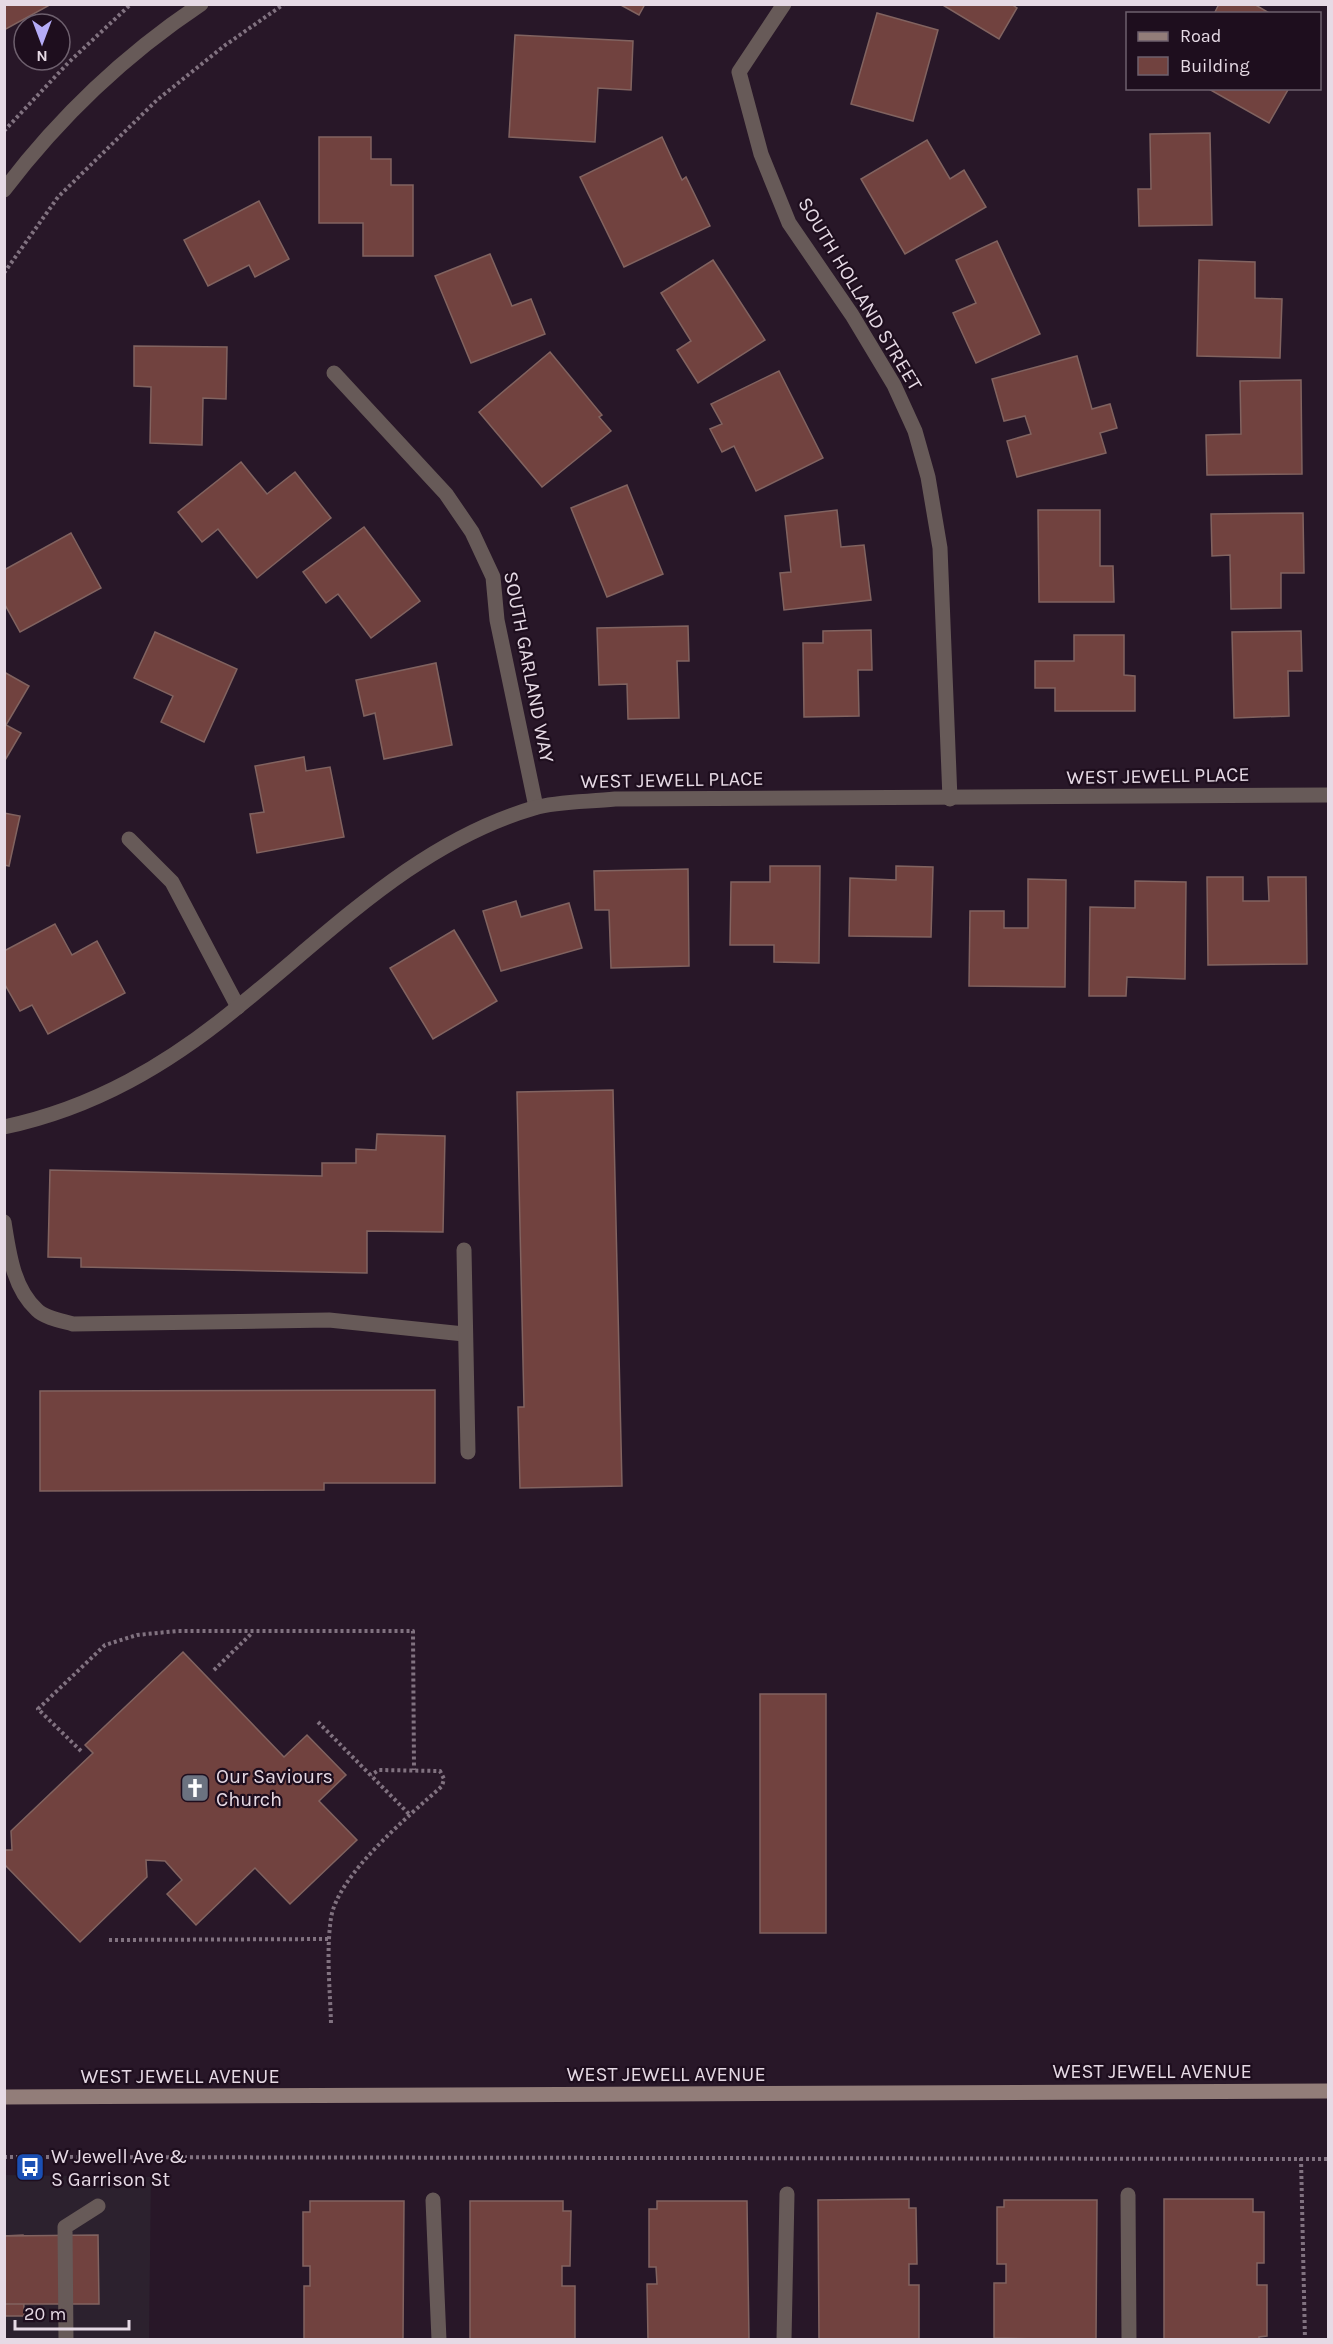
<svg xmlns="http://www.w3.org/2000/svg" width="1333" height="2344" viewBox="0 0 1333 2344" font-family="Karla,sans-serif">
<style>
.commercial{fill:#2c212e}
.building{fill:#71423f;stroke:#816360;stroke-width:1.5}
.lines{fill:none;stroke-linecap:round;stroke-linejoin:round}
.path{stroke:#817280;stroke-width:4;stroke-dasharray:3 3;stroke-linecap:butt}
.service{stroke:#675a58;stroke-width:15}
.minor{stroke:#675a58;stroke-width:15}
.tertiary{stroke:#675a58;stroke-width:15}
.secondary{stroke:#927d79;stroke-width:15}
.labels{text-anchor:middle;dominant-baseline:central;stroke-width:4.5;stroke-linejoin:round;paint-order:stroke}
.street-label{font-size:20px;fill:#e6dae5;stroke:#1e0e1e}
.poi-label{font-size:20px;fill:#e6dae5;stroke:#1e0e1e;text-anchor:start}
</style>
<rect width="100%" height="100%" fill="#281728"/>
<polygon class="commercial" points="5,2175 151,2177 149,2339 5,2340"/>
<g class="building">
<polygon points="4,4 47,4 48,6 4,30"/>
<polygon points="619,4 645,4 639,15"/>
<polygon points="941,4 1011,4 1017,8 999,39"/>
<polygon points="1219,4 1254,4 1271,14 1214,14"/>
<polygon points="877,13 938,30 913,121 851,104"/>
<polygon points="515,35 633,41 631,90 598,88 595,142 509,137"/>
<polygon points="1207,88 1289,88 1269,123"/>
<polygon points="1210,133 1212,225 1139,226 1138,189 1151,189 1150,134"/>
<polygon points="319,137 371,137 371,159 391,159 391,185 413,185 413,256 363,256 363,223 319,223"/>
<polygon points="662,137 682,180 686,177 710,226 624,267 580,177"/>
<polygon points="927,140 950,179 964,170 986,207 905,254 861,179"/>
<polygon points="259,201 289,259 255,277 249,265 208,286 184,240"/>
<polygon points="997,241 1040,334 976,363 953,313 976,303 956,260"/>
<polygon points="490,254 512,306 531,299 545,334 471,363 435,276"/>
<polygon points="713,260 765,340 698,383 677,350 691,341 661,293"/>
<polygon points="1199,260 1255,262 1255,298 1282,299 1280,358 1197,356"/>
<polygon points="134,346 227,347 226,399 203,398 202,445 150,443 151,387 134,386"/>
<polygon points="550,352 602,415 599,417 611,431 542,487 479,412"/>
<polygon points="1077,356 1092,409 1110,404 1117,428 1100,433 1106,453 1017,477 1007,441 1031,434 1025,416 1004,421 992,379"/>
<polygon points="779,371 823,458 756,491 734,446 722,452 710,429 722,424 711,404"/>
<polygon points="1301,380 1302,474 1207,475 1206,435 1241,434 1240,381"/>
<polygon points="241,462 267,494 295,472 331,518 257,578 218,529 202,542 178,512"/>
<polygon points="627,485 663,574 607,597 571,508"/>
<polygon points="837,510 841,547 864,545 871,600 784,610 780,573 791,572 785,516"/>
<polygon points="1038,510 1100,510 1100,566 1113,566 1114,602 1039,602"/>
<polygon points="1303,513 1304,573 1281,573 1281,608 1231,609 1230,555 1212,556 1211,514"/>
<polygon points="364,527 420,601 371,638 338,594 326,603 303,572"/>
<polygon points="71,533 101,588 20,632 4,603 4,570"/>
<polygon points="688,626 689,661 677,661 679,718 628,719 627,684 599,685 597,628"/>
<polygon points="871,630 872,670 858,670 859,716 804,717 803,643 823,643 823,631"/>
<polygon points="1301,631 1302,671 1288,671 1289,716 1234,718 1232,632"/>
<polygon points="155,632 237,669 204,742 161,722 173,696 134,678"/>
<polygon points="1074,635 1124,635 1124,675 1135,676 1135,711 1055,711 1055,688 1035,688 1035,661 1074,661"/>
<polygon points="436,663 452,745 384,759 375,713 364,716 356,680"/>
<polygon points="4,672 29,686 6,725 21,733 4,762"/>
<polygon points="304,757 306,771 330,767 344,837 257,853 250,814 264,812 255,766"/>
<polygon points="4,813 20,816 9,866 4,865"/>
<polygon points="770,866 820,866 819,963 774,962 774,945 730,945 731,882 770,882"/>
<polygon points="896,866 933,867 931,937 849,936 850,878 896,880"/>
<polygon points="688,869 689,966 611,968 609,910 595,910 594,871"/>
<polygon points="1207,877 1243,877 1243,901 1269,901 1268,877 1306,877 1307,964 1208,965"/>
<polygon points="1028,879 1066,880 1065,987 969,986 970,911 1004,911 1004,928 1028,928"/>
<polygon points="1135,881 1186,882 1185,979 1127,977 1126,996 1089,996 1090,907 1135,908"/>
<polygon points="516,901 521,917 569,903 582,948 501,971 483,911"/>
<polygon points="55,924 72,955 97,941 125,993 48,1034 32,1005 20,1011 4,983 4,951"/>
<polygon points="454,930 497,1001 433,1039 390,968"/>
<polygon points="613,1090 622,1486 520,1488 518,1407 524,1407 517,1092"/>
<polygon points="377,1134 445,1136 443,1232 367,1231 367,1273 81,1267 81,1258 48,1257 50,1170 322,1176 322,1163 356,1163 356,1149 376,1150"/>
<polygon points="435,1390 435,1483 324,1483 324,1490 40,1491 40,1391"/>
<polygon points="183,1652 284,1757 307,1735 346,1775 319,1801 357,1840 290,1904 255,1868 196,1925 167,1894 182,1880 165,1861 146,1860 147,1877 80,1942 4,1864 4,1850 12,1850 11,1831 93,1753 85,1745"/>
<rect x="760" y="1694" width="66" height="239"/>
<polygon points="909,2199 909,2208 916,2208 917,2264 909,2264 909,2285 919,2285 919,2339 819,2340 818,2200"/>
<polygon points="1164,2199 1253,2199 1253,2212 1264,2212 1264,2263 1257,2263 1257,2285 1267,2285 1267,2336 1259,2337 1259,2340 1164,2340"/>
<polygon points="1004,2200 1097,2200 1096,2340 994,2338 994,2283 1006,2283 1006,2264 997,2264 997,2207 1004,2207"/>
<polygon points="310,2201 404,2201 403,2340 304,2340 304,2286 310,2286 310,2266 303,2266 303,2212 310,2212"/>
<polygon points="470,2201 563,2201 563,2211 571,2211 570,2266 562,2266 562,2286 575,2286 575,2340 470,2340"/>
<polygon points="657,2201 747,2201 749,2340 648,2340 647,2284 657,2284 656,2267 649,2267 649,2209 657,2209"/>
<polygon points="23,2235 24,2316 4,2316 4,2236"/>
<polygon points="98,2235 99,2304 4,2304 4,2236"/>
</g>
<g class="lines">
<g class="path">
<polyline points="4,131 69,62 131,4"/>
<polyline points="4,273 58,197 157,100 224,46 284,4"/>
<polyline points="214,1670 252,1633"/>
<polyline points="318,1722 410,1815"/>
<polyline points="81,1751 38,1709 105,1645 137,1635 177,1631 413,1631 414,1770"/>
<polyline points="109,1940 329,1939"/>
<path d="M 331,2023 C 330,1988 326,1952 331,1918 C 338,1874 409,1816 442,1786 L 444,1779 L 440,1771 L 379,1770 L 371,1775"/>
<polyline points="4,2157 1328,2159"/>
<polyline points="1301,2158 1305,2340"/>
</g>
<g class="service">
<polyline points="1128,2195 1129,2340"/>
<polyline points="433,2200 439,2340"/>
<polyline points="66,2340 65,2227 98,2206"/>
<polyline points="784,2340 787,2194"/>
</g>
<g class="minor">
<polyline points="784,4 739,72 761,154 789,223 852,315 894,385 915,431 928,477 940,548 950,799"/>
<polyline points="334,373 446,494 472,532 493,577 497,620 536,807"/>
<polyline points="129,839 172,882 238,1007"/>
<path d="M 4,1127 C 94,1108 169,1064 239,1006 C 331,932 417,842 534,808 C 559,801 589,802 615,799 L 1328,795"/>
<path d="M 4,1222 C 9,1253 13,1288 37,1310 C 45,1318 63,1321 73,1324 L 329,1320 L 464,1334"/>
<polyline points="464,1250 468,1452"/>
</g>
<path class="tertiary" d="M 4,190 C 58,119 126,54 201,4"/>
<polyline class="secondary" points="4,2097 1328,2091"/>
</g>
<defs>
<g id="church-square" transform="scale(1.5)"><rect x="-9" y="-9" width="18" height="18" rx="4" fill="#6b7280" stroke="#1e0e1e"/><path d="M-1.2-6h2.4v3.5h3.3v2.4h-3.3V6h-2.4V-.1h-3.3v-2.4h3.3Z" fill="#fff"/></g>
<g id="bus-square" transform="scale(1.5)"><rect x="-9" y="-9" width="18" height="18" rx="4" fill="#1a4fb4" stroke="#1e0e1e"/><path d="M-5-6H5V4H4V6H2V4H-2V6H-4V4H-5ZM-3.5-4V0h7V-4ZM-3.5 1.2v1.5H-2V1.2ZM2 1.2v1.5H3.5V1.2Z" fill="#fff"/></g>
</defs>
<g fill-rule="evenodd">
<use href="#church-square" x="195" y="1788"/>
<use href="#bus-square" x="30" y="2167"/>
</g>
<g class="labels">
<g class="street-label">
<text transform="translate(860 294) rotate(59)">SOUTH HOLLAND STREET</text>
<text transform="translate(529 667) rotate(79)">SOUTH GARLAND WAY</text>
<text transform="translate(1158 776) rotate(-1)">WEST JEWELL PLACE</text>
<text transform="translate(672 780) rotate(-1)">WEST JEWELL PLACE</text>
<text x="1152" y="2071">WEST JEWELL AVENUE</text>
<text x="666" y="2074">WEST JEWELL AVENUE</text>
<text x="180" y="2076">WEST JEWELL AVENUE</text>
</g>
<g class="poi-label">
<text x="216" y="1776">Our Saviours<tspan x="216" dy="23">Church</tspan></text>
<text x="51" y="2156">W Jewell Ave &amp;<tspan x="51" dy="23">S Garrison St</tspan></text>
</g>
</g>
<rect width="1333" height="2344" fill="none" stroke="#e6dae5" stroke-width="12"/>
<rect x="1126" y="12" width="195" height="78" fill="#1e0e1e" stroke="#6e606e" stroke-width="1.5"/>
<rect x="1138" y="32" width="30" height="9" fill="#927d79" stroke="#6e606e" stroke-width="1.5"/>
<text x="1180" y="42" font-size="18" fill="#e6dae5">Road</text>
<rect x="1138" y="57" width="30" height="18" fill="#71423f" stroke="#6e606e" stroke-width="1.5"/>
<text x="1180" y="72" font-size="18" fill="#e6dae5">Building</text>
<g transform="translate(42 42) rotate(180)"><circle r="28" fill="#1e0e1e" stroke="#6e606e" stroke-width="1.5"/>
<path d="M0-4.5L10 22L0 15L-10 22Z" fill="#b5acf8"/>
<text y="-9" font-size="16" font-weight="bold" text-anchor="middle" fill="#e6dae5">N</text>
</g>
<path d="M15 2320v9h114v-9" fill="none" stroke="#e6dae5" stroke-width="3"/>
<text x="24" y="2320" font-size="18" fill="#e6dae5" stroke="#1e0e1e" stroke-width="4.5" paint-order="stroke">20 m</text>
</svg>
